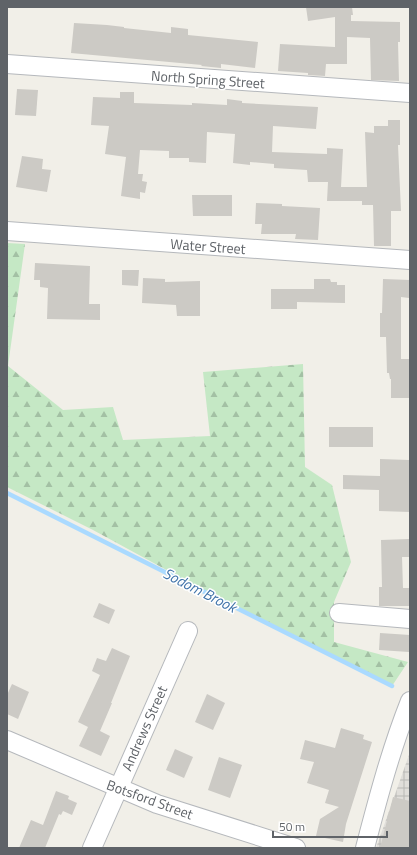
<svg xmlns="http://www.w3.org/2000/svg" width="417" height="855" viewBox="0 0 417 855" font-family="'Titillium Web',sans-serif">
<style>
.industrial{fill:url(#industrial-grid)}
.forest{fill:url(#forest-firs)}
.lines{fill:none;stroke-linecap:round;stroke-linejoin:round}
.stream{stroke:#aadaff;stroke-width:4.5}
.building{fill:#cccac5}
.street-casing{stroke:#b5b8bc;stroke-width:20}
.street{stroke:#fff;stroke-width:18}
.labels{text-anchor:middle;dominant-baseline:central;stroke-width:3;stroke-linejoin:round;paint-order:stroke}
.street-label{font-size:14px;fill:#5f6368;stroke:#fff}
.water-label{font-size:15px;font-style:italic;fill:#4174aa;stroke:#fff}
</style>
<defs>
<pattern id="industrial-grid" width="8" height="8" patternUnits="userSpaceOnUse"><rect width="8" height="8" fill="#e0deda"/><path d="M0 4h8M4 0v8" fill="none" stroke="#b9b8b5"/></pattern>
<pattern id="forest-firs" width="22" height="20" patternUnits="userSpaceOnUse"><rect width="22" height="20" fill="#c5e8c5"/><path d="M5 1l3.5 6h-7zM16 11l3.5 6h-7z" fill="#a3c0a4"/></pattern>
</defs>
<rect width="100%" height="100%" fill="#f1efe8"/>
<polygon class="industrial" points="410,752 410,848 376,848"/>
<polygon class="forest" points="7,243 25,244 8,366 63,410 113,407 123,440 210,436 203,372 303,364 305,467 332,485 351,562 334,602 334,642 408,662 392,686 253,617 93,530 7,487"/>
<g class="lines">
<polyline class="stream" points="7,493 392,686"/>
</g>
<g class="building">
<polygon points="306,7 352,7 353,15 351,15 351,21 400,22 400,42 398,42 399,81 371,80 370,38 347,37 347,64 326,64 325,76 308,75 308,73 278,71 280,44 335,47 335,17 308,21"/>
<polygon points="74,23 107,25 124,27 124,28 171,33 171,27 188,29 188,35 258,42 255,68 221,64 221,68 201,66 202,65 71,53"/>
<polygon points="17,89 38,90 36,116 15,115"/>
<polygon points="120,92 134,92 134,103 192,105 192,103 227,105 227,99 242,101 242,103 318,107 316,129 273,126 272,152 327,154 327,148 343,149 341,187 367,187 365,132 374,133 374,126 388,126 388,120 400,120 400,145 398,145 401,211 391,211 391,246 374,246 373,205 362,205 362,201 327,201 328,182 308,182 307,170 274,168 274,164 250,162 250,165 233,163 235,134 207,132 206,163 189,162 189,158 169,158 169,151 140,150 138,174 143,174 142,181 147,182 145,193 140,192 140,199 121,196 126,157 105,154 109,126 91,125 93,97 120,98"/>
<polygon points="22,156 43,159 42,169 51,170 47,192 16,187"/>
<polygon points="192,195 232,195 232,216 193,216"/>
<polygon points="256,203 282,204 282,206 320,208 318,240 295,239 296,234 261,234 262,224 255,224"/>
<polygon points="35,263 90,266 89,304 100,304 100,320 47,319 48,288 40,287 40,280 34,280"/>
<polygon points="122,270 139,270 138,286 122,285"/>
<polygon points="143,278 165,279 165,282 200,281 200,316 177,316 176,305 142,303"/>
<polygon points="314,279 330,279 331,282 337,282 337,285 345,285 345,303 297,302 297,309 271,309 271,289 314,289"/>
<polygon points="383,279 410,280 409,298 401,297 401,359 410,359 410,398 391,398 391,379 390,379 389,373 387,373 386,337 380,337 380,313 382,313"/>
<rect x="329" y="427" width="44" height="20"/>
<polygon points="380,459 409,460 409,466 410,466 410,512 379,511 379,490 343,489 343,475 380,476"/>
<polygon points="409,539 409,557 402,557 403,588 409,588 409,606 379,606 379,587 382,587 381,540"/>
<polygon points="99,603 115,610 109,624 93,617"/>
<polygon points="380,633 410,635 409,652 379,650"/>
<polygon points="112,648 130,656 111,703 112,703 100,731 110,736 101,756 79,746 88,727 78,722 100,675 92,671 97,658 106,661"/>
<polygon points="12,684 29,692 18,719 7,714 7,695"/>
<polygon points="207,694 225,703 213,730 195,722"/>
<polygon points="341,728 364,735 363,739 372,742 346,824 343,842 316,836 320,819 339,807 325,803 329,790 307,783 314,762 300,759 305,740 335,748"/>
<polygon points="175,749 193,757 184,778 166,770"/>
<polygon points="219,757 242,765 230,798 208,790"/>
<polygon points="56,791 69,796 68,799 77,803 72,815 63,811 61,815 59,814 45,848 19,848 31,820 43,825"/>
<polygon points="393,797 410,801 410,848 380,848"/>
</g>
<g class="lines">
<g class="street-casing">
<g id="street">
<polyline points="7,64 410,93"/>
<polyline points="7,231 410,260"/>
<polyline points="339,613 410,619"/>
<polyline points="7,740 157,804 296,848"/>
<polyline points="92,848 188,631"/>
<path d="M 365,848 C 378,798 391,749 410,701"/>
</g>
</g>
<use href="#street" class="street"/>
</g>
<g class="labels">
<g class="street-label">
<text transform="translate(208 79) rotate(4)">North Spring Street</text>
<text transform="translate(208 246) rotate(4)">Water Street</text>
<text transform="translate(144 728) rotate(-66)">Andrews Street</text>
<text transform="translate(150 799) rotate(20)">Botsford Street</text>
</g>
<g class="water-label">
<text transform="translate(200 590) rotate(27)">Sodom Brook</text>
</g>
</g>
<rect width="417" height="855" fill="none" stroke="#5f6368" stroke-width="16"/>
<path d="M273 831v6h114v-6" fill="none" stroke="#5f6368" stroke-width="2"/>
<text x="279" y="831" font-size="12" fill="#5f6368" stroke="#ffffff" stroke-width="3" paint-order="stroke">50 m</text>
</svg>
